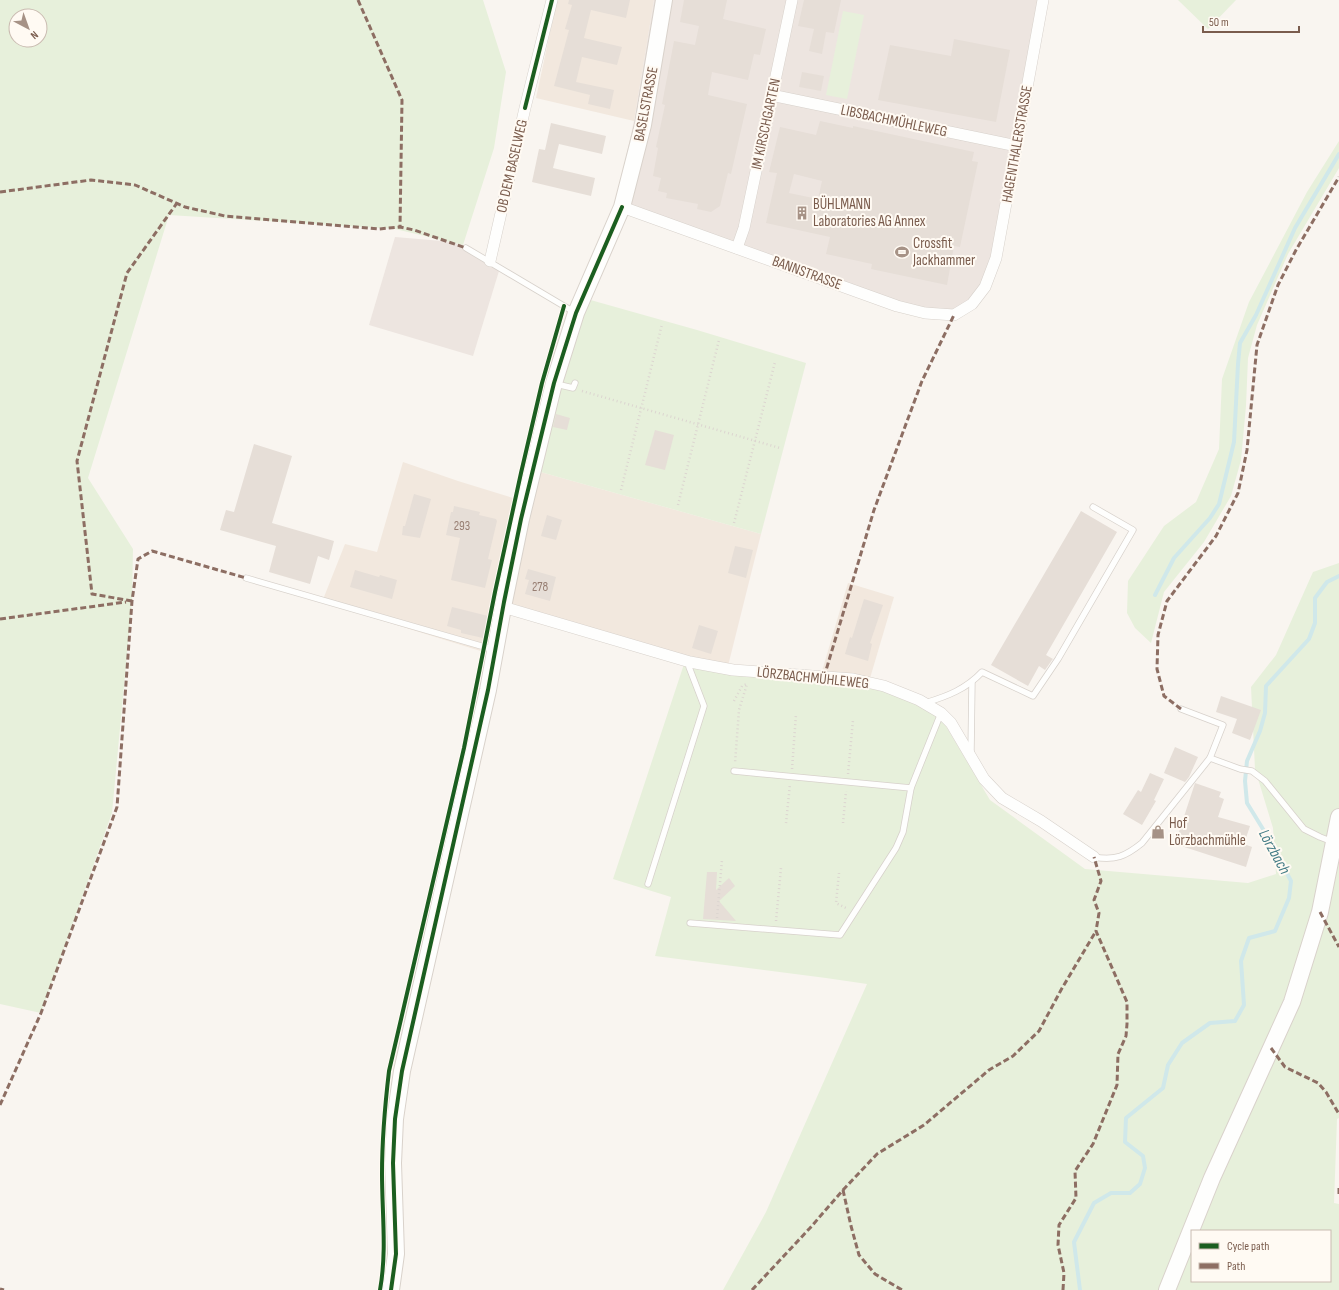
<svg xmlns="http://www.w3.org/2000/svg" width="1339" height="1290" viewBox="0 0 1339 1290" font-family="'Sofia Sans Condensed',sans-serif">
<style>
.residential{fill:#f2e8de}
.industrial{fill:#ede5e0}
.green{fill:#e7f0db;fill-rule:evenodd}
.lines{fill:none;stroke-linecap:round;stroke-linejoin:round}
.stream{stroke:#d0e8ea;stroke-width:4}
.building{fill:#e6ded7;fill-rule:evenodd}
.lane-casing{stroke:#d7d1cb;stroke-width:7}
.street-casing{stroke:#d7d1cb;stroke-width:12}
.secondary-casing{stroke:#d9d2cb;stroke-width:18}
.path{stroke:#dcd5d0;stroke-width:2.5;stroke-dasharray:1 3;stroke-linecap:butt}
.lane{stroke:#fefefd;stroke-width:5.5}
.street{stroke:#fefefd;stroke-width:11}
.secondary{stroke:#fefefd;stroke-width:16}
.quiet{stroke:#8d6e63;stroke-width:3;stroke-dasharray:6 3;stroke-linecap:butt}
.cycleway-casing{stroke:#fffaf3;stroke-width:6}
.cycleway{stroke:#1b5e20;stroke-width:4}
.labels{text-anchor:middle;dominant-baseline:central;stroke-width:4;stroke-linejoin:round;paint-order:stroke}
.number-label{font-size:13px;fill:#977e72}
.street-label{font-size:15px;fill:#7a5c4d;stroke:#fffaf3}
.poi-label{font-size:15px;fill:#7a5c4d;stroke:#fffaf3;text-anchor:start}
.water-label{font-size:16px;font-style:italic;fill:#437c86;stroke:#fffaf3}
</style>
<rect width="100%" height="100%" fill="#f9f5f0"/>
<g class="residential">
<polygon points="557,0 654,0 634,121 536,98"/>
<polygon points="403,462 458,481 529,503 537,471 761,534 728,666 503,608 487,653 322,602 345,544 377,552"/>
<polygon points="848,583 894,597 868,685 820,678"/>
</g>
<g class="industrial">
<polygon points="654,0 1043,0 985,287 954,315 925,313 737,248 614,211 634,121"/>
<polygon points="395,237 454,242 499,271 473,356 369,325"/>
</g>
<g class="green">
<path d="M 0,0 L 483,0 L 506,72 L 494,148 L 463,245 L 395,229 L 169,215 L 88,478 L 133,549 L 132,601 L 112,813 L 41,1013 L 0,1004 ZM 16,16 L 40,16 L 40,40 L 16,40 Z"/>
<polygon points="1178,0 1236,0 1208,29"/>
<polygon points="843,11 864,15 847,99 826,95"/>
<polygon points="1339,141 1339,168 1288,254 1257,325 1248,358 1246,406 1241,460 1231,496 1204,542 1164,592 1151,643 1135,628 1127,613 1128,581 1164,526 1196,502 1219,449 1222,379 1249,302 1307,192"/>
<polygon points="587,299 697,330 806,363 761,534 537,471 579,309"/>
<path d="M 1339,563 L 1339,1118 L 1337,1119 L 1334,1203 L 1339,1204 L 1339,1290 L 723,1290 L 766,1212 L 867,984 L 826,978 L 655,956 L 671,897 L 613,879 L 685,661 L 868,685 L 938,713 L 990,800 L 1085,869 L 1248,883 L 1276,874 L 1273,828 L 1255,769 L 1251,687 L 1276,655 L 1313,572 ZM 1192,1231 L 1330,1231 L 1330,1281 L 1192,1281 Z"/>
</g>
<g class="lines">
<g class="stream">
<polyline points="1155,595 1174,558 1210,518 1219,504 1234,442 1238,364 1240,343 1256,315 1295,228 1339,154"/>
<polyline points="1080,1290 1074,1242 1094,1203 1111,1193 1130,1193 1140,1184 1145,1168 1143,1156 1125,1142 1126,1118 1163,1088 1168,1065 1182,1043 1210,1023 1235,1021 1244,1005 1241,961 1249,938 1275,931 1289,898 1291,881 1266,834 1247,803 1245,781 1247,761 1260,731 1265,713 1266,686 1309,639 1315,623 1315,598 1327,582 1339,576"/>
</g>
</g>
<g class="building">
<polygon points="569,0 630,0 626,18 591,10 584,38 622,47 617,65 582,57 576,82 614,90 610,109 588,104 590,95 554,86 569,30 565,29 572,5 568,4"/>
<polygon points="684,0 727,0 723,19 766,29 760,55 754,54 748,80 712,72 708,95 747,104 731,174 728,173 720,206 711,212 697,209 698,204 666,198 667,193 658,191 661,178 653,176 658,148 656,147 665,105 662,104 674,41 695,45 699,26 680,22"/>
<polygon points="804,0 841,0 834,33 826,32 822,54 809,51 814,29 798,26"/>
<polygon points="954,39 1010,50 996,122 878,100 890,45 951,56"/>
<polygon points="802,72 824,76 821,91 799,87"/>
<path d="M 820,121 L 853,128 L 853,126 L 974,152 L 972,161 L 978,162 L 960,247 L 954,246 L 947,285 L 871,269 L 872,264 L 826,254 L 830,237 L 766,223 L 777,173 L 769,172 L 780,127 L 816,135 ZM 794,174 L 822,181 L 818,199 L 789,193 Z"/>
<polygon points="551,123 606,136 602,154 559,144 553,168 595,178 591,196 532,182 539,149 545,150"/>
<polygon points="556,414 570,418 567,430 553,427"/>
<polygon points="655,430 674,435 665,470 645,465"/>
<polygon points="254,444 292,456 272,523 334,541 329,560 318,556 310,584 269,572 276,546 220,530 226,510 234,512"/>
<polygon points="414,494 431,499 420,538 402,535 403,526 405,526"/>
<polygon points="454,506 480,512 479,515 496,519 497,521 488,559 492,560 485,588 451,580 460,538 446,535 451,512 453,512"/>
<polygon points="1081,511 1117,532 1046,655 1053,659 1052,660 1045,670 1039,666 1028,686 991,665"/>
<polygon points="547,515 562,520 556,540 541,536"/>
<polygon points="735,546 753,550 746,578 728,573"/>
<polygon points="528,569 556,577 550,601 525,594 529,580 525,579"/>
<polygon points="355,570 379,577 380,575 397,580 392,599 350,587"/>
<polygon points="864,599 883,605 870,643 872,644 868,661 845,654 850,637 852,638"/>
<polygon points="452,607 488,616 483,638 461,633 461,630 447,626"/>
<polygon points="699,625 718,631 711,654 692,648"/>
<polygon points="1221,696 1261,710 1250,740 1232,733 1237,719 1216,712"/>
<polygon points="1175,747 1198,757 1189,777 1185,782 1164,773"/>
<polygon points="1150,773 1164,779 1154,800 1156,801 1142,825 1123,814 1138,790 1141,792"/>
<polygon points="1195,783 1221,792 1219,797 1224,799 1218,817 1250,826 1244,844 1252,847 1246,867 1175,844"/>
<polygon points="707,872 717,872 716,890 729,878 735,886 719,901 736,921 703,919"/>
</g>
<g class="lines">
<g class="lane-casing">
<g id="lane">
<polyline points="466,248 574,312"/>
<polyline points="556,384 573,388 575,383"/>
<polyline points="246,578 495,650"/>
<path d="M 925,703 C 948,696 966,689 982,672 L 1033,696 L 1058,659 L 1133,530 L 1093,507"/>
<polyline points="1181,709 1223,725 1210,758 1240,769 1252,771 1265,781 1304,829 1320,837 1333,842"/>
<polyline points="971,752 972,682"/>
<polyline points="734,771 911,788"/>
<path d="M 1094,857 C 1115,861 1126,856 1142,843 L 1210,758"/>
<polyline points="648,884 704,706 689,667 690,662"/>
<polyline points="690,923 840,935 896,848 903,832 911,788 941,713"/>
</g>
</g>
<g class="street-casing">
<g id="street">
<polyline points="771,95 1017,146"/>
<polyline points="622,207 897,306 925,313 954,315 972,304 985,287 996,258 1043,0"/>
<polyline points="737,248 744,228 792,0"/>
<polyline points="490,261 525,108 552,0"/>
<polyline points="503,607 690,662 733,670 853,679 884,686 919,700 941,713 951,723 984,779 1002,798 1041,821 1094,857"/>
</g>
</g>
<g class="secondary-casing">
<g id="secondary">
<polyline points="391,1290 396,1254 393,1163 395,1119 402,1071 488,690 504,602 521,519 554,383 576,313 622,207 643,125 664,0"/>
<polyline points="1167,1290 1212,1178 1292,1002 1320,912 1339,817"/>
</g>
</g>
<g class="path">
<polyline points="582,391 780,448"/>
<polyline points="621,490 662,324"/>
<polyline points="678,505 719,340"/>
<polyline points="734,523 775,362"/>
<polyline points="734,701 742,686 747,684 739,710 735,763"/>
<polyline points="792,769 796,714"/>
<polyline points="848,774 853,720"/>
<polyline points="786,823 790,784"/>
<polyline points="843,823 846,791"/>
<polyline points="839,873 836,903 848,909"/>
<polyline points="717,918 722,860"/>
<polyline points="776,921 781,868"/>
</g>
<use href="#lane" class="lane"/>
<use href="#street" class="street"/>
<use href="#secondary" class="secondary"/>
<g class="quiet">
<polyline points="358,0 402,100 400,227"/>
<polyline points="0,192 91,180 135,185 185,207 225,216 379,229 400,227 414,230 466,248"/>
<polyline points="132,601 92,594 77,461 127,273 177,203"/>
<polyline points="0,619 126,602"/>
<polyline points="824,677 874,510 922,381 954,315"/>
<polyline points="1181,709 1164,696 1157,669 1158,635 1167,601 1216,536 1238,493 1247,450 1257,345 1278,285 1296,250 1339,177"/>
<polyline points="1320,912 1339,947"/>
<polyline points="1271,1048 1285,1067 1318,1083 1326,1092 1339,1114"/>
<polyline points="0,1105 41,1013 117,807 132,601 138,559 152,551 246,578"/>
<polyline points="1339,1188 1339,1194"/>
<polyline points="843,1190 851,1226 859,1255 875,1274 902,1290"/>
<polyline points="0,1289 4,1290"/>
<polyline points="752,1290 810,1228 843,1190 877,1154 924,1125 989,1070 1013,1056 1039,1031 1061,990 1096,931"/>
<polyline points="1063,1290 1064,1273 1058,1245 1059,1225 1076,1198 1075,1171 1093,1144 1117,1085 1118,1054 1126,1036 1127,1024 1127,1002 1096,931 1099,913 1094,900 1101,881 1094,857"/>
</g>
<g class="cycleway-casing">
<g id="cycleway">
<polyline points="525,108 552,0"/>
<path d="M 380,1290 C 387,1251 382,1213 382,1174 C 382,1140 385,1105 389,1071 L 464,748 L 495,592 L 521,473 L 542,383 L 564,306"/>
<polyline points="391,1290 396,1254 393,1163 395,1119 402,1071 488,690 504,602 521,519 554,383 576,313 622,207"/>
</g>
</g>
<use href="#cycleway" class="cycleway"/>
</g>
<defs>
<g id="building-bare" transform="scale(1.08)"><path d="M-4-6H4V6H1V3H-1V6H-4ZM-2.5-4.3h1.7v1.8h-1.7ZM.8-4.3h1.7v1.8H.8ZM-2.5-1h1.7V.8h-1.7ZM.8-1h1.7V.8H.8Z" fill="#a69286" stroke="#fffaf3" stroke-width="2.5" paint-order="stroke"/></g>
<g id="stadium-bare" transform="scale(1.08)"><path d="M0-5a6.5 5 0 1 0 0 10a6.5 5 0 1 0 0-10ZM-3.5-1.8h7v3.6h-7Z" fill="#a69286" stroke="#fffaf3" stroke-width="2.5" paint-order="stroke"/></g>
<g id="shop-bare" transform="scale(1.08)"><path d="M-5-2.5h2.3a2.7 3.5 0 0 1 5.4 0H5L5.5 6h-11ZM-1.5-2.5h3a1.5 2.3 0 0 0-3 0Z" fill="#a69286" stroke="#fffaf3" stroke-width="2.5" paint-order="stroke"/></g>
</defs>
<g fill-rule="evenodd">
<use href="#building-bare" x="802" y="213"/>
<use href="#stadium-bare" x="902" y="252"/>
<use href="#shop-bare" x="1158" y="832"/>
</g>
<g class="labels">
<g class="number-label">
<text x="462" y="526">293</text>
<text x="540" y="587">278</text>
</g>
<g class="street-label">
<text transform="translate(646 104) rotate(-79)">BASELSTRASSE</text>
<text transform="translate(894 121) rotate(12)">LIBSBACHMÜHLEWEG</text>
<text transform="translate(766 124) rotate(-78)">IM KIRSCHGARTEN</text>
<text transform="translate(1017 144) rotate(-80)">HAGENTHALERSTRASSE</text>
<text transform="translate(512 166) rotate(-77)">OB DEM BASELWEG</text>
<text transform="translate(807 273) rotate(20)">BANNSTRASSE</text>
<text transform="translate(813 678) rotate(6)">LÖRZBACHMÜHLEWEG</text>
</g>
<g class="poi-label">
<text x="813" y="204">BÜHLMANN<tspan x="813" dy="17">Laboratories AG Annex</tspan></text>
<text x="913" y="243">Crossfit<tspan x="913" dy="17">Jackhammer</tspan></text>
<text x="1169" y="823">Hof<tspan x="1169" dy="17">Lörzbachmühle</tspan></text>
</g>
<g class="water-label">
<text transform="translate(1274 852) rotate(61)">Lörzbach</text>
</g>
</g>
<rect x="1191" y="1230" width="140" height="52" fill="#fffaf3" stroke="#cabbb1"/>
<rect x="1199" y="1243" width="20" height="6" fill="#1b5e20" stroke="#cabbb1"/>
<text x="1227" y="1250" font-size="12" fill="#7a5c4d">Cycle path</text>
<rect x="1199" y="1263" width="20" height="6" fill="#8d6e63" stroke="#cabbb1"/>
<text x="1227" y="1270" font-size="12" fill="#7a5c4d">Path</text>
<g transform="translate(28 28) rotate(139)"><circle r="19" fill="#fffaf3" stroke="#cabbb1"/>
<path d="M0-3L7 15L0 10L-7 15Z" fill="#a69286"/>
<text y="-6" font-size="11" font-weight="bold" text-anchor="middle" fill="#7a5c4d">N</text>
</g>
<path d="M1203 26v6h96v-6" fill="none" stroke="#7a5c4d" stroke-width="2"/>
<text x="1209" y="26" font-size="12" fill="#7a5c4d" stroke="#fffaf3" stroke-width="3" paint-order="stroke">50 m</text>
</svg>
